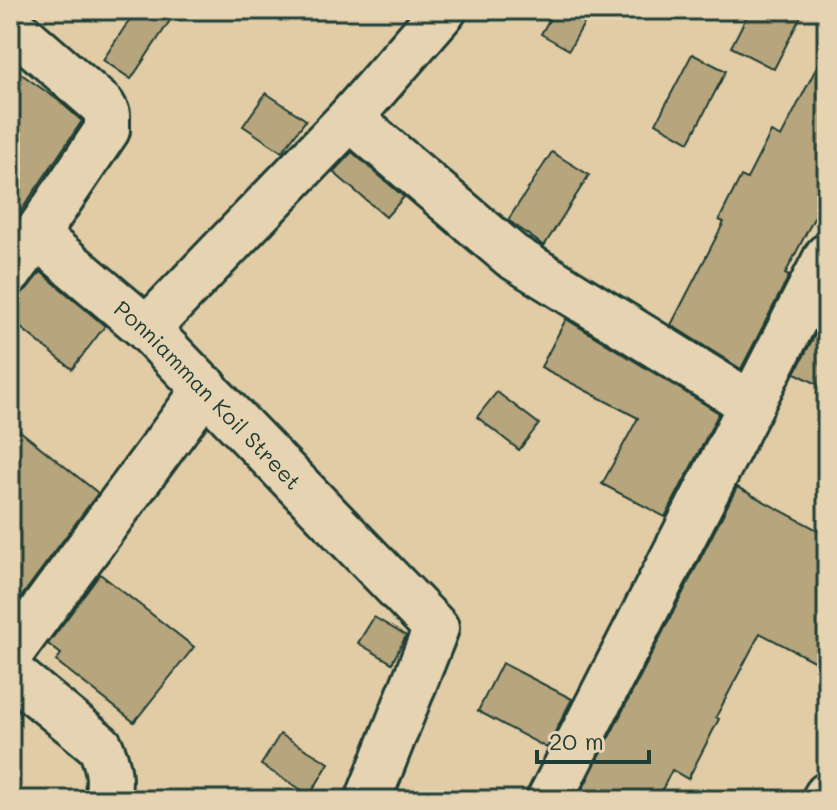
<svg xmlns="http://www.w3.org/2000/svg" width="837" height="810" viewBox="0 0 837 810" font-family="Mali,sans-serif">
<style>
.building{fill:#b6a57d;stroke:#1f3d34;stroke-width:2}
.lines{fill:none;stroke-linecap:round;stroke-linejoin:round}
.minor-casing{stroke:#1f3d34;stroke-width:50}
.minor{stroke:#e6d3b1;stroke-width:44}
.labels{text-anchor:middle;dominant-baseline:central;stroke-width:6;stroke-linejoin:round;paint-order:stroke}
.street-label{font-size:22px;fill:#1f3d34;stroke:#e6d3b1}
</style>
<rect width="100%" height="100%" fill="#e2cca6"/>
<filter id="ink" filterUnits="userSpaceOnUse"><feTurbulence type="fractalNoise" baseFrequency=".0125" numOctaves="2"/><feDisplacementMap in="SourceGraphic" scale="16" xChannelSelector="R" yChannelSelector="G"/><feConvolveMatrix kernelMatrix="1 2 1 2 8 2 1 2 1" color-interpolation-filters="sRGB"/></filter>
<g filter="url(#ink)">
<g class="building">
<polygon points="136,10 177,10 131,79 103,60"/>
<polygon points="555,10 568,10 586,20 569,50 541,34"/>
<polygon points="750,10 804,10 774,69 731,47"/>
<polygon points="827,47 827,193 785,274 789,276 741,369 671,325 724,222 719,220 741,176 747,179 771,132 781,137"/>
<polygon points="692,54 726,71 689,142 656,123"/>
<polygon points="10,66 58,100 82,121 10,227"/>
<polygon points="266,93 306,120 282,152 243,126"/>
<polygon points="352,152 404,197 386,217 333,172"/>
<polygon points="552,152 589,175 544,246 508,220"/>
<polygon points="41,272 105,326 72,369 10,319 10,297 21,294"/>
<polygon points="566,319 719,413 665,517 602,484 638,418 541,367"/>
<polygon points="822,321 827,323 827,389 795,373"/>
<polygon points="497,392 539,424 519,450 477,417"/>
<polygon points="10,423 98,493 10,612"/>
<polygon points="737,487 827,535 827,668 760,633 716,717 719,719 688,779 672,770 657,800 577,800"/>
<polygon points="100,574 194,647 134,722 56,661 61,654 48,644"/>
<polygon points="374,617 406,636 392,663 358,643"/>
<polygon points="502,663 572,699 547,748 478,711"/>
<polygon points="280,734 329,763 310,795 261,765"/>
</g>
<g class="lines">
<g class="minor-casing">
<g id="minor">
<path id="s1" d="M 10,25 L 102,105 L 107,114 L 107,130 L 36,235 L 147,329 L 436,628 L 368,800"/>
<polyline points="350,118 512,256 751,404"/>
<polyline points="10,272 36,235"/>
<polyline points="147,329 350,118 444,10"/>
<polyline points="10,654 206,388"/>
<path d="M 10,672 L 100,746 C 109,766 111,779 107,800"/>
<polyline points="549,800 827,256"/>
<polyline points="824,800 827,795"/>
</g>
</g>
<use href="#minor" class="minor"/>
</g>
</g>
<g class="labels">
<g class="street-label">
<text stroke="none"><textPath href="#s1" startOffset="510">Ponniamman Koil Street</textPath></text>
</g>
</g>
<rect width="837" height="810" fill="none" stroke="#e6d3b1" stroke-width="40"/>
<rect x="20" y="20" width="797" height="770" fill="none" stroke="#1f3d34" stroke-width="3" filter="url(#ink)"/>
<path d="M537 750v12h112v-12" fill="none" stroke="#1f3d34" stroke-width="4"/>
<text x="549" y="750" font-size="24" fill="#1f3d34" stroke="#e6d3b1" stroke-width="6" paint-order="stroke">20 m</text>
</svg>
